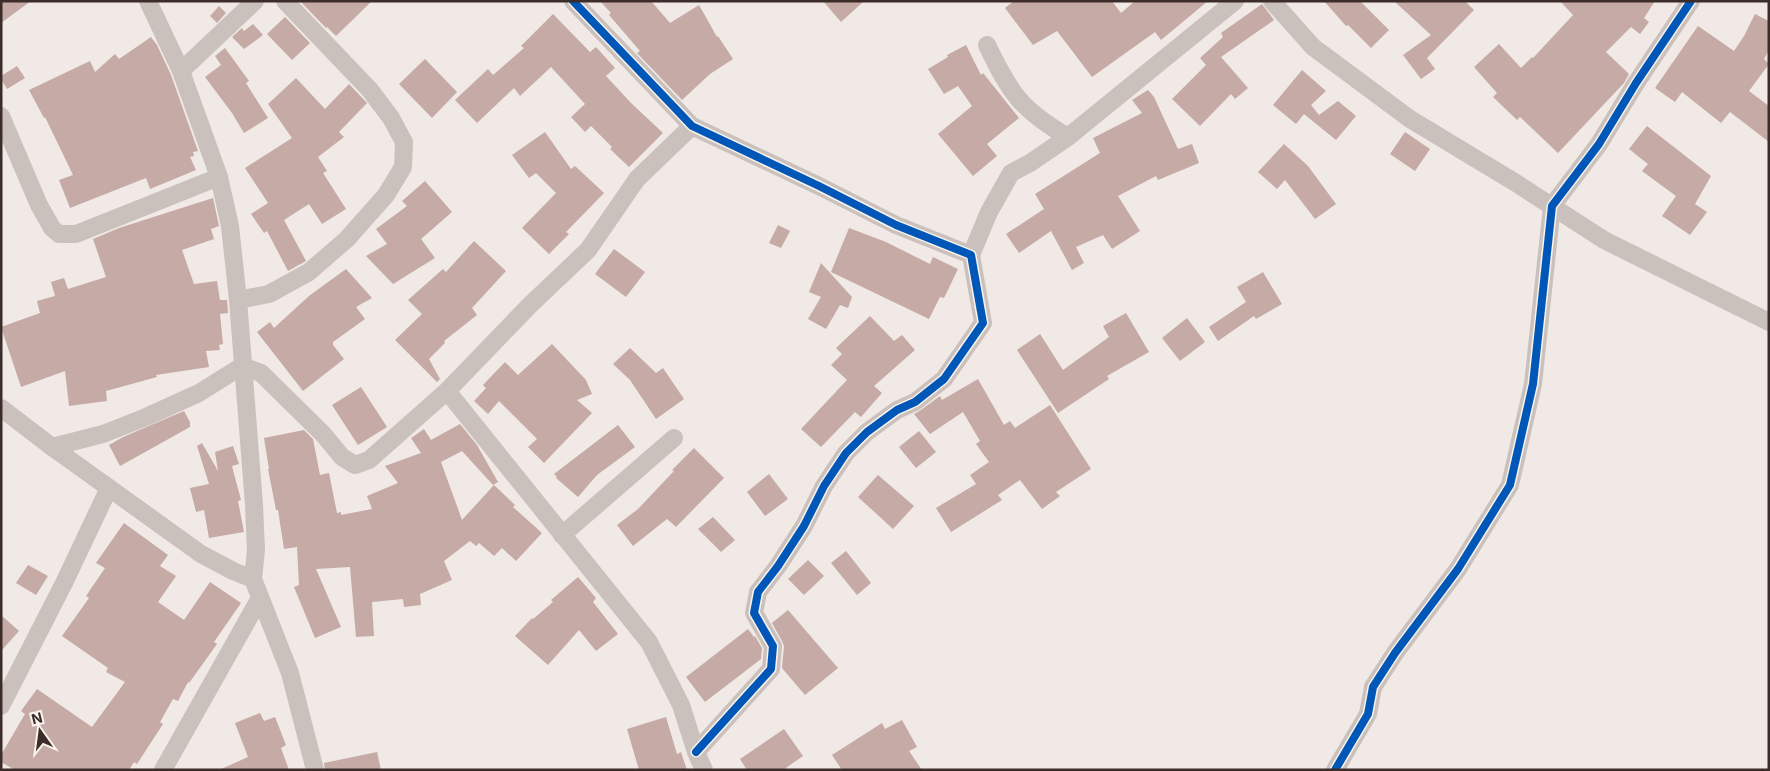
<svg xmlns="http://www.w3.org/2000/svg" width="1770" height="771" viewBox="0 0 1770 771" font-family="Inter,sans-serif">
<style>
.building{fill:#c5aaa6}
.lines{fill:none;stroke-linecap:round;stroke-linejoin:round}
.minor{stroke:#cac1bd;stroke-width:18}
.cycleway-casing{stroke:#fbf3ed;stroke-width:11}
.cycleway{stroke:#0057b8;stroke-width:8}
</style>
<rect width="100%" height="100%" fill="#f0e9e5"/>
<g class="building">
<polygon points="1,1 31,1 1,23"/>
<polygon points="302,1 372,1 336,36 327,27 326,28 301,2"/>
<polygon points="600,1 651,1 670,23 699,5 717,37 718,36 733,59 710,74 682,100 637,53 640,51 609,15 611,13"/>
<polygon points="823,1 864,1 841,22"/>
<polygon points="1014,1 1112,1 1121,13 1135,1 1208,1 1161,40 1155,32 1092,77 1057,31 1033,45 1005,8"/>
<polygon points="1324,1 1360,1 1389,30 1371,48 1348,25 1346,26"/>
<polygon points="1394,1 1465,1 1474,10 1427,58 1435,69 1421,79 1403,55 1431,35"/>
<polygon points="1560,1 1655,1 1644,18 1649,22 1640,34 1631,27 1606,52 1629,74 1624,83 1558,153 1520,117 1517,120 1493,97 1497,93 1474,67 1499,44 1521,68 1532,57 1533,58 1573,15"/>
<polygon points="1262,4 1274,20 1221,57 1248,88 1235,99 1231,94 1200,126 1172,99 1206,65 1200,58 1223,37 1221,33"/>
<polygon points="219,6 226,13 217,23 210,16"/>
<polygon points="553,14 590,52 596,47 615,68 606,76 631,103 663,133 629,167 610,149 612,147 591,126 585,132 571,117 585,104 551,67 520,96 514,88 477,123 455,100 488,69 493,75 524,48 521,46"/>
<polygon points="1755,14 1769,21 1769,50 1764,59 1769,64 1749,91 1769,106 1769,142 1730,112 1721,123 1682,92 1675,102 1655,88 1698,26 1734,51 1744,36"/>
<polygon points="285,17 310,43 292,60 267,34"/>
<polygon points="253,24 263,35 244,49 232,37 242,28 244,31"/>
<polygon points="151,37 157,45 171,75 198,151 193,152 194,156 190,157 196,170 150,189 146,178 70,208 59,180 73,175 45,117 44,118 29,90 90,61 95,72 115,54 119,59"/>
<polygon points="966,45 981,75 983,73 1019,118 987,144 997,156 973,176 938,134 972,106 958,86 944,94 928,69 948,57 947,55"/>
<polygon points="225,48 249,81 246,83 268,118 244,133 232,113 205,77 221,65 215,56"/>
<polygon points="425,59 457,92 432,118 399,84"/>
<polygon points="17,66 25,78 7,89 1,79 1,76"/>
<polygon points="1302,70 1326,91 1311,105 1319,115 1338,101 1356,116 1336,140 1304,114 1296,124 1273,105"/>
<polygon points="296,78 325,109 349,84 367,103 339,132 344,137 318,157 327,171 323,173 346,209 322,224 309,204 284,220 306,261 288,271 267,231 264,233 251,214 268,203 245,168 292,138 268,104"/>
<polygon points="1148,90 1154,97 1178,149 1192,144 1199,163 1158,180 1156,176 1118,196 1140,231 1112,249 1103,235 1076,247 1084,263 1072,270 1051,231 1019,253 1006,234 1044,209 1035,194 1100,153 1093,138 1142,113 1132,100"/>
<polygon points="1647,126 1711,176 1695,204 1707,212 1690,235 1662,216 1676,196 1642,171 1648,164 1629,149"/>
<polygon points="545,132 571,169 575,166 604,193 566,232 569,234 549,254 522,228 556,193 536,173 529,178 512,155"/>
<polygon points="1405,132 1430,149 1415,171 1390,154"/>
<polygon points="1284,144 1308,166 1336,204 1315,219 1285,180 1277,189 1258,172"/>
<polygon points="425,181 452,212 421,239 435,258 393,284 366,256 387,244 376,229 407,206 402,201"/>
<polygon points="213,198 219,226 211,229 214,239 182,250 194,284 217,281 220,300 227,300 228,313 220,314 223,344 219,345 220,350 206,351 209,367 156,375 157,377 106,391 107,401 69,406 65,371 21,387 1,327 40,313 37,301 55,296 51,282 64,278 68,289 106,277 93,239 119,228"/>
<polygon points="778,225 790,231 781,248 769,243"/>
<polygon points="849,228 886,242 930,264 933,257 958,269 944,298 940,297 929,319 831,272"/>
<polygon points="474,241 506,271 472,308 477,315 444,341 445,343 429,359 440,379 437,382 395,340 422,314 408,300 443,269 446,272"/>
<polygon points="614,249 645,272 626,297 595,274"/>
<polygon points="821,263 852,297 848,308 840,305 826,329 808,319 821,297 809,292"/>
<polygon points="346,269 372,298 356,307 365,319 333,342 333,345 344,359 303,391 257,332 270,322 274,328 309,296"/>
<polygon points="1263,272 1282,304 1256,319 1254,316 1218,341 1209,327 1246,302 1237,287"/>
<polygon points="1126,313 1149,352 1107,376 1109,379 1058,413 1017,350 1040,334 1063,370 1109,337 1103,326"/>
<polygon points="870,316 894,341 902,335 915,350 874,386 882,393 861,417 855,412 821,447 801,429 847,380 831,365 842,354 836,348"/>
<polygon points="1187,318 1205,342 1180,361 1162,338"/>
<polygon points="552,344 586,380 592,394 577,400 592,413 544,463 528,447 537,439 499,401 488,414 474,401 486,388 483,385 505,362 518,375"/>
<polygon points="630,348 656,373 663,368 684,399 656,419 630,380 613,364"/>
<polygon points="978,379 1004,425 1010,421 1015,428 1050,405 1091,469 1056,492 1060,496 1042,509 1020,480 998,495 1002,500 951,532 936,508 976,484 970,475 989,462 976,444 980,441 963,412 930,434 914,414 921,410 940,396 942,400"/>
<polygon points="361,387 387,427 358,445 332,405"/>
<polygon points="184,411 190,422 190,427 120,466 109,445 123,437"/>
<polygon points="460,424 477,445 498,482 493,485 462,451 441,462 462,520 494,485 515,505 513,507 542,533 516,561 502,548 494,556 479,543 476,546 470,541 444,561 452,580 420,594 421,605 404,607 403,599 372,602 374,636 356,637 350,567 316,569 341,627 315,638 294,587 299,585 297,547 284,549 278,510 276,510 268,469 269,469 264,438 304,430 313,439 320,475 329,473 337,513 341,512 341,515 372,509 367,496 398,483 385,466 421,453 411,438 424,429 431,440"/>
<polygon points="618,425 635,447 597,475 578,497 556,478 557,477 554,474"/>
<polygon points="919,431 936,452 916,468 899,447"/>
<polygon points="202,443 218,471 215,452 233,446 239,464 232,466 241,500 238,501 244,532 209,538 204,510 196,512 190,488 209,484 197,446"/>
<polygon points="694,448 724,478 676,527 667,519 633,546 617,525 638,509 674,471 672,470"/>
<polygon points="769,474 788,499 765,516 747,492"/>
<polygon points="878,475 914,506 893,529 858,497"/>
<polygon points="713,517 735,540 721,552 698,529"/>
<polygon points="124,523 168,555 160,566 176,576 158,602 184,620 210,582 241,603 214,642 217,644 189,683 188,682 178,701 173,699 160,722 163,724 137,764 134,762 129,770 15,770 1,762 1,755 25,714 21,711 37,689 92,727 125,682 106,672 108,668 62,636 89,598 86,596 105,568 96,563"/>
<polygon points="846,551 871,583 857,595 831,563"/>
<polygon points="808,560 824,576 804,595 788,579"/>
<polygon points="28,565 48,576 36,595 16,583"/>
<polygon points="578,577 596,598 593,602 618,634 596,651 579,630 548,665 515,636 532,618 533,619 553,602 551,600"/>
<polygon points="788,610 838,668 805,695 782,668 784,646 782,641 772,623"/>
<polygon points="1,615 19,631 1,651"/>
<polygon points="748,629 754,637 755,636 762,648 761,659 705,702 686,677"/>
<polygon points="260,713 264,721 275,717 286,745 281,748 289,770 219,770 248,757 235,723"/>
<polygon points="666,717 677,754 681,752 687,770 639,770 627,729"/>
<polygon points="902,720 917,747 909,751 922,770 842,770 832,755 882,723 885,729"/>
<polygon points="784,729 803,756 783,770 747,770 740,759"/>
<polygon points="377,752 381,770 325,770 324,763"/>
</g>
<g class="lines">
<g class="minor">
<polyline points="148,1 181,71 219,177 230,226 238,300 254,505 256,550 253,579 290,673 315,770"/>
<polyline points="573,1 692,126 819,186 896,225 971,255 983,323 944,379 915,402 897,410 867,432 846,453 824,486 804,526 778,566 758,592 754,613 773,646 771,669 696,752"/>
<polyline points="1272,1 1313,47 1410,119 1516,183 1604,240 1769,322"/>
<path d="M 987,45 C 1010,93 1021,110 1068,137"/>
<polyline points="181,71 255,1"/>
<polyline points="1,116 39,205 52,228 59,234 76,234 219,177"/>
<polyline points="971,255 989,212 1011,173 1030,163 1068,137 1235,1"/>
<polyline points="238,300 269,294 309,272 347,239 386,195 403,167 404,142 391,118 370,90 285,1"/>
<polyline points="242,366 261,373 323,434 342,457 355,465 369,460 447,391 530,305 588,250 637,179 692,126"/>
<polyline points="447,391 649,642 681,705 696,752 704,770"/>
<polyline points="1,408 52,447 201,554 233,571 253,579"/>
<polyline points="52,447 103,434 146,417 199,393 242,366"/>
<polyline points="562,535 674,438"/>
<polyline points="1,706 64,583 109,488"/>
<polyline points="163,770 260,598"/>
<polyline points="1335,770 1368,714 1373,687 1395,653 1458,569 1510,485 1533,384 1552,206 1599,144 1636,83 1691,1"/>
</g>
<g class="cycleway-casing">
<g id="cycleway">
<polyline points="573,1 692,126 819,186 896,225 971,255 983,323 944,379 915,402 897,410 867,432 846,453 824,486 804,526 778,566 758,592 754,613 773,646 771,669 696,752"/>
<polyline points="1335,770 1368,714 1373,687 1395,653 1458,569 1510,485 1533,384 1552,206 1599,144 1636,83 1691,1"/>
</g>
</g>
<use href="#cycleway" class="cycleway"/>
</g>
<rect width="1770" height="771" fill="none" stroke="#3c2d2a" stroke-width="5"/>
<g transform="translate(40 731) rotate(346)" stroke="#fbf3ed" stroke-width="4" paint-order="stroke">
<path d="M0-4L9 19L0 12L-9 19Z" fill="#3c2d2a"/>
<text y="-8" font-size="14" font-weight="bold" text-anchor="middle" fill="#3c2d2a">N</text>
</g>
</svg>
